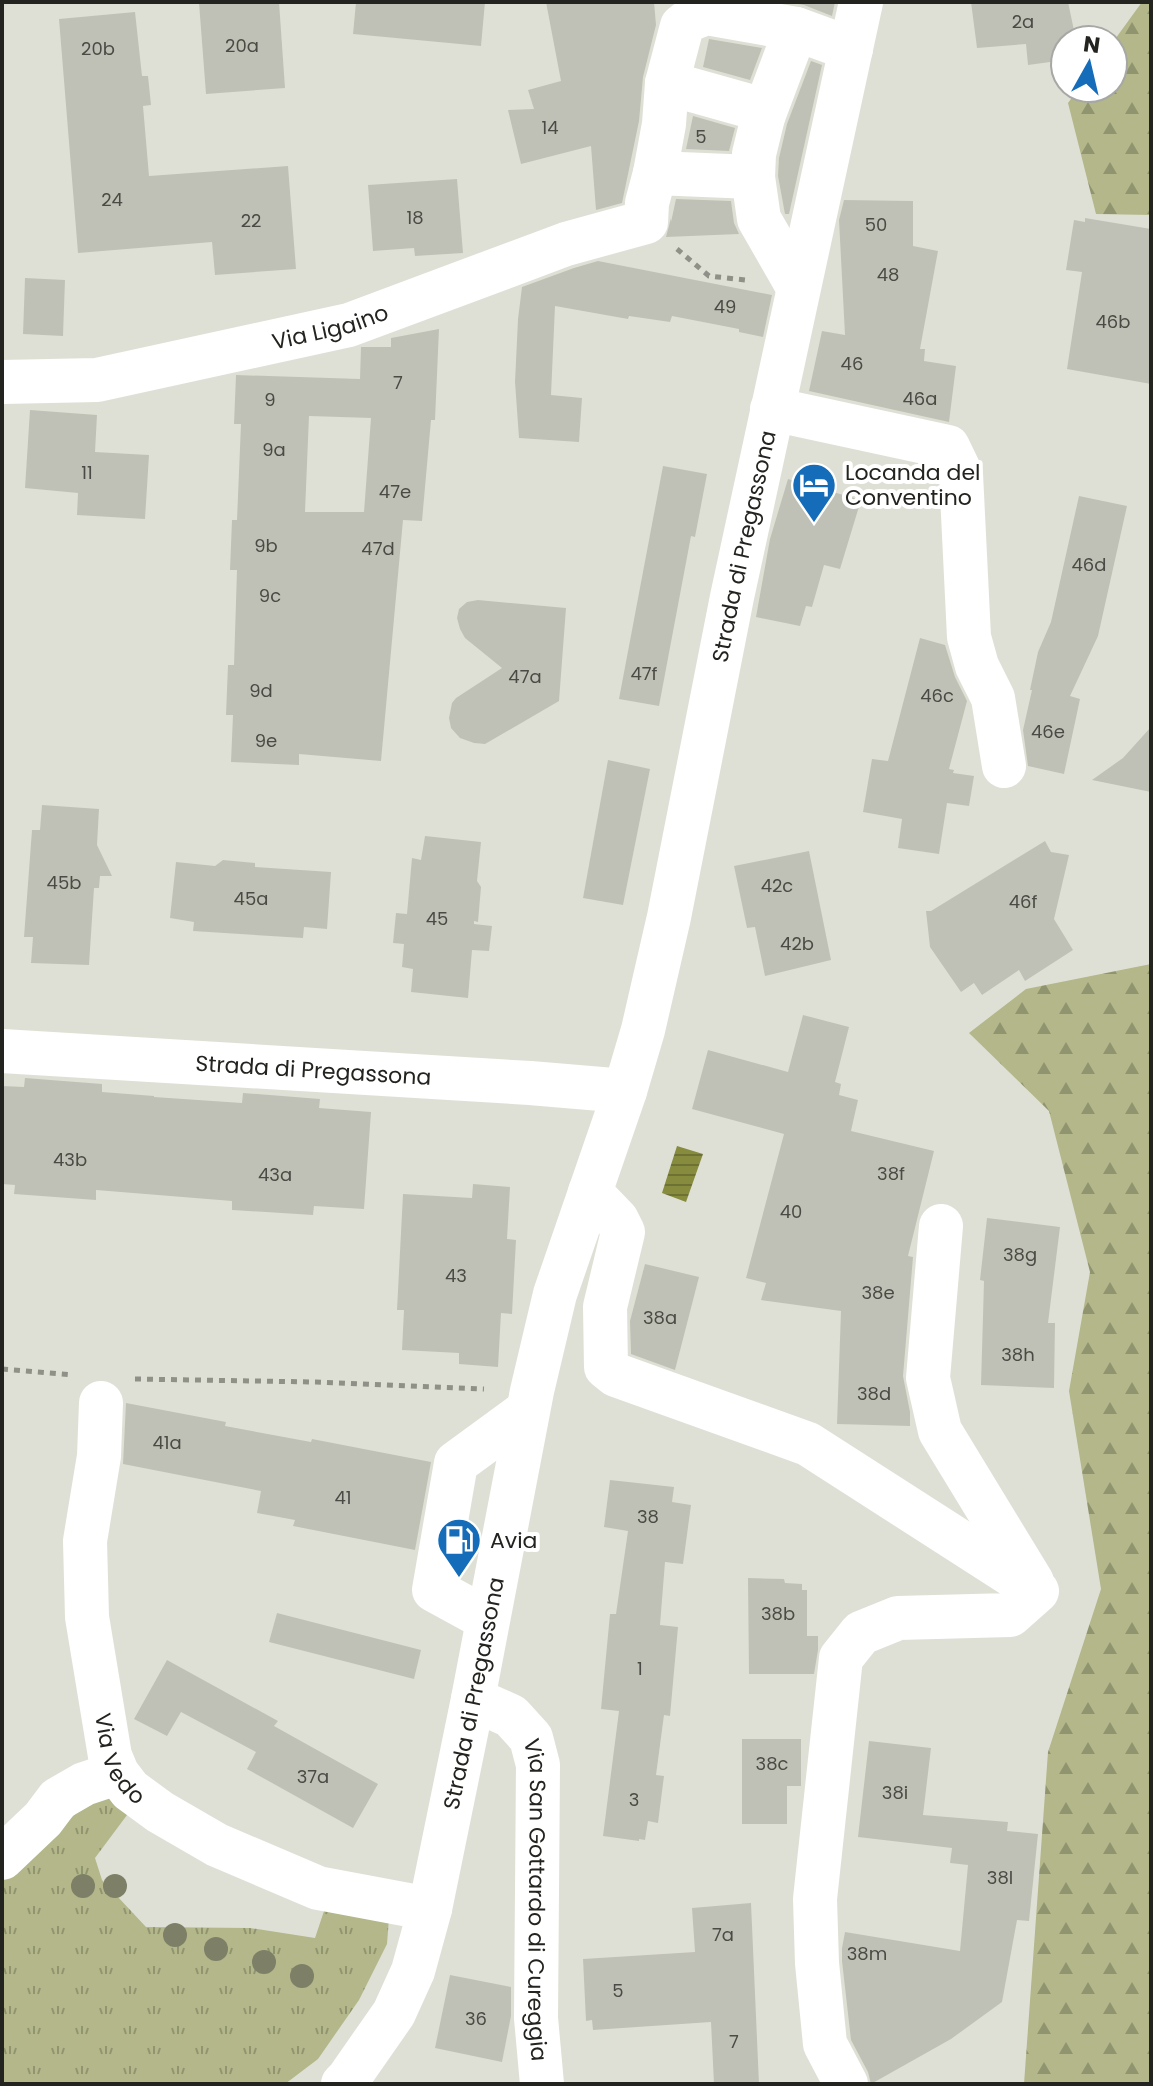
<svg xmlns="http://www.w3.org/2000/svg" width="1153" height="2086" viewBox="0 0 1153 2086" font-family="Poppins,sans-serif">
<style>
.grass{fill:url(#grass-tufts)}
.forest{fill:url(#forest-firs)}
.water{fill:url(#water-rules)}
.building{fill:#c0c1b6;fill-rule:evenodd}
.lines{fill:none;stroke-linecap:round;stroke-linejoin:round}
.path{stroke:#8f9087;stroke-width:5;stroke-dasharray:6 6;stroke-linecap:butt}
.minor{stroke:#fff;stroke-width:44}
.tree{fill:#7d7f67}
.labels{text-anchor:middle;dominant-baseline:central;stroke-width:8;stroke-linejoin:round;paint-order:stroke}
.number-label{font-size:18px;fill:#4a4b45}
.street-label{font-size:22px;fill:#23241f;stroke:#fff}
.poi-label{font-size:22px;fill:#23241f;stroke:#fff;text-anchor:start}
</style>
<defs>
<pattern id="grass-tufts" width="24" height="20" patternUnits="userSpaceOnUse" patternTransform="scale(2)"><rect width="24" height="20" fill="#b3b789"/><path d="M3 7l-1-3M5 7V3M7 7l1-3M15 17l-1-3M17 17v-4M19 17l1-3" fill="none" stroke="#91956f"/></pattern>
<pattern id="forest-firs" width="22" height="20" patternUnits="userSpaceOnUse" patternTransform="scale(2)"><rect width="22" height="20" fill="#b3b789"/><path d="M5 1l3.5 6h-7zM16 11l3.5 6h-7z" fill="#91956f"/></pattern>
<pattern id="water-rules" width="6" height="5" patternUnits="userSpaceOnUse" patternTransform="scale(2)"><rect width="6" height="5" fill="#868b3e"/><path d="M0 2.5h6" fill="none" stroke="#6d7133"/></pattern>
</defs>
<rect width="100%" height="100%" fill="#dfe0d5"/>
<polygon class="grass" points="107,1786 130,1811 95,1858 102,1880 146,1927 250,1928 315,1938 326,1905 389,1918 387,1944 359,2000 318,2059 285,2084 2,2084 2,1872 12,1870"/>
<g class="forest">
<polygon points="1142,2 1151,2 1151,215 1096,214 1068,103 1079,88 1113,88 1113,42"/>
<polygon points="1151,964 1151,2084 1024,2084 1048,1752 1101,1589 1069,1391 1090,1272 1049,1111 969,1033 1026,989"/>
</g>
<polygon class="water" points="677,1146 703,1154 686,1202 662,1193"/>
<g class="building">
<polygon points="216,2 279,2 285,88 206,94 199,3"/>
<polygon points="356,2 485,2 481,46 353,34"/>
<polygon points="546,2 654,2 656,25 643,77 639,121 622,203 596,210 591,146 521,164 508,110 534,109 528,90 561,81"/>
<polygon points="787,2 835,2 832,16 804,5"/>
<polygon points="971,2 1068,2 1076,40 1065,40 1065,60 1028,65 1026,44 977,48"/>
<polygon points="135,12 142,76 148,76 151,105 143,106 149,176 288,166 296,269 215,275 212,242 78,253 59,19"/>
<polygon points="709,39 762,48 750,80 703,67"/>
<polygon points="811,61 822,65 789,214 785,214 778,176 779,158 787,124"/>
<polygon points="693,116 735,128 729,151 686,149"/>
<polygon points="457,179 463,253 415,256 414,248 373,251 368,185"/>
<polygon points="676,199 731,201 734,223 739,234 666,237 671,218 671,222"/>
<polygon points="844,200 913,201 913,246 938,251 920,349 925,349 924,361 956,366 949,422 809,391 822,331 845,335 839,220"/>
<polygon points="1085,218 1151,229 1151,384 1067,369 1082,272 1066,270 1074,220 1085,222"/>
<polygon points="598,261 772,295 763,337 739,332 739,329 672,316 670,322 629,316 628,319 555,306 551,395 582,398 579,442 519,438 515,382 518,319 522,287 574,268"/>
<polygon points="25,278 65,280 63,336 23,334"/>
<path d="M 439,329 L 435,420 L 431,420 L 422,521 L 403,520 L 381,761 L 299,754 L 299,765 L 231,762 L 233,715 L 226,715 L 228,665 L 234,665 L 237,570 L 230,570 L 232,520 L 237,520 L 241,424 L 234,424 L 236,375 L 360,379 L 361,347 L 391,347 L 391,338 ZM 309,416 L 371,418 L 364,512 L 305,512 Z"/>
<polygon points="30,410 97,415 95,452 149,455 145,519 77,515 78,493 25,488"/>
<polygon points="663,466 707,474 695,537 691,536 659,706 619,699"/>
<polygon points="788,479 861,500 840,569 824,565 812,607 806,606 800,626 756,617 770,539"/>
<polygon points="1079,496 1127,506 1098,636 1070,696 1080,699 1064,774 1028,766 1023,730 1032,690 1030,690 1038,652 1051,622"/>
<polygon points="478,600 566,608 559,701 485,744 474,743 460,738 451,728 449,718 452,703 456,698 502,668 465,638 460,629 457,618 459,609 467,602"/>
<polygon points="920,638 945,645 955,677 967,701 949,769 954,770 953,773 974,776 969,806 947,803 939,854 898,848 902,819 863,812 872,759 888,761"/>
<polygon points="1151,727 1151,792 1092,780 1123,758"/>
<polygon points="608,760 650,769 623,905 583,898"/>
<polygon points="42,805 99,809 97,845 112,876 100,876 99,888 94,888 89,965 31,963 33,937 24,937 32,830 40,830"/>
<polygon points="425,836 481,842 477,881 481,887 478,922 474,921 474,924 492,926 489,951 472,950 468,998 411,992 413,969 402,967 404,944 393,943 396,913 407,914 412,858 421,860"/>
<polygon points="1045,841 1051,852 1069,855 1054,919 1073,950 1025,981 1019,970 982,995 974,983 961,992 930,947 926,911 931,911"/>
<polygon points="809,851 831,960 765,976 755,927 747,928 734,866"/>
<polygon points="223,860 255,863 255,867 331,872 327,929 304,927 303,938 193,931 194,922 170,918 176,862 215,866"/>
<polygon points="803,1015 849,1027 835,1082 841,1084 839,1095 858,1100 851,1131 934,1151 908,1256 913,1257 903,1376 910,1412 910,1426 837,1424 841,1311 761,1300 766,1283 746,1278 784,1134 692,1109 708,1050 788,1072"/>
<polygon points="25,1078 102,1084 102,1092 154,1096 154,1097 242,1103 243,1093 320,1099 319,1108 371,1112 364,1209 314,1206 313,1215 232,1210 232,1201 96,1190 96,1200 14,1194 15,1185 2,1184 2,1086 24,1087"/>
<polygon points="473,1184 510,1187 507,1239 516,1240 512,1314 501,1313 498,1367 459,1364 459,1353 402,1350 404,1310 397,1310 403,1194 472,1198"/>
<polygon points="987,1218 1060,1227 1048,1323 1055,1323 1054,1388 981,1385 984,1281 980,1280"/>
<polygon points="645,1264 699,1277 675,1370 631,1354 630,1321"/>
<polygon points="126,1403 226,1422 225,1426 311,1442 312,1439 431,1462 415,1550 293,1526 295,1520 257,1513 261,1491 123,1464"/>
<polygon points="610,1480 674,1487 672,1502 691,1505 683,1564 665,1562 660,1625 678,1627 670,1716 664,1715 656,1775 664,1776 658,1823 648,1821 645,1840 639,1839 639,1841 603,1836 619,1711 601,1709 610,1614 616,1614 628,1531 604,1527"/>
<polygon points="748,1578 784,1579 785,1583 802,1584 802,1590 807,1590 807,1636 818,1636 818,1650 814,1674 749,1674"/>
<polygon points="277,1613 421,1650 414,1679 269,1642"/>
<polygon points="167,1660 278,1721 274,1726 378,1784 353,1828 247,1769 256,1752 181,1712 167,1736 134,1719"/>
<polygon points="742,1739 801,1739 801,1786 787,1786 787,1824 742,1824"/>
<polygon points="869,1741 931,1748 923,1815 1008,1822 1007,1831 1038,1834 1029,1921 1017,1920 1002,2002 951,2039 871,2084 868,2072 851,2040 842,1961 842,1948 845,1932 960,1951 968,1865 950,1863 952,1848 858,1837"/>
<polygon points="751,1903 759,2084 714,2084 711,2022 593,2030 592,2020 586,2021 583,1959 695,1952 692,1908"/>
<polygon points="450,1975 511,1987 511,2016 502,2062 435,2048"/>
</g>
<g class="lines">
<g class="path">
<polyline points="677,249 709,276 745,280"/>
<polyline points="2,1369 73,1375"/>
<polyline points="135,1379 316,1382 484,1389"/>
</g>
<g class="minor">
<polyline points="667,83 749,106 763,117 754,154 753,177 759,219 798,287"/>
<polyline points="763,117 796,29"/>
<polyline points="655,173 753,177"/>
<path id="s1" d="M 2,382 L 97,380 L 349,325 L 566,244 L 646,222 L 647,203 L 655,173 L 664,124 L 667,83 L 682,26 L 691,19 L 707,13 L 796,29 L 851,49"/>
<polyline points="772,409 948,447 961,474 969,637 977,666 993,698 1004,766"/>
<path id="s2" d="M 2,1051 L 530,1083 L 625,1091"/>
<polyline points="590,1192 617,1220 623,1232 605,1307 606,1367 616,1375 808,1444 1037,1591 1010,1615 898,1618 861,1633 841,1658 815,1899 817,1963 825,2044 846,2084"/>
<polyline points="941,1226 928,1378 940,1431 1032,1582"/>
<path id="s3" d="M 101,1403 L 99,1456 L 85,1541 L 87,1617 L 110,1756 L 117,1773 L 130,1790 L 160,1812 L 217,1845 L 318,1888 L 430,1909"/>
<polyline points="487,1619 434,1590 456,1463 527,1411"/>
<path id="s4" d="M 473,1699 L 511,1716 L 531,1738 L 538,1765 L 536,2018 L 542,2084"/>
<polyline points="2,1858 43,1819 58,1799 84,1784 117,1773"/>
<path id="s5" d="M 343,2084 L 348,2079 L 394,2013 L 413,1971 L 430,1909 L 473,1699 L 532,1391 L 555,1294 L 625,1091 L 643,1030 L 669,917 L 732,597 L 861,2"/>
</g>
</g>
<g class="tree">
<circle cx="83" cy="1886" r="12"/>
<circle cx="115" cy="1886" r="12"/>
<circle cx="175" cy="1935" r="12"/>
<circle cx="216" cy="1949" r="12"/>
<circle cx="264" cy="1962" r="12"/>
<circle cx="302" cy="1976" r="12"/>
</g>
<defs>
<g id="hotel-pin" transform="scale(2.3)"><path d="M0 17L-7.5 6A9.5 9.5 0 1 1 7.5 6Z" fill="#156dba" stroke="#fff"/><path d="M-6-4.5h1.5V1H6V5H4.5V3h-9V5H-6ZM-4 0a1.8 1.8 0 1 1 3.6 0ZM.5 0V-2.5h3Q6-2.5 6 0Z" fill="#fff"/></g>
<g id="fuel-pin" transform="scale(2.3)"><path d="M0 17L-7.5 6A9.5 9.5 0 1 1 7.5 6Z" fill="#156dba" stroke="#fff"/><path d="M-5.5-6h7V0h2V4h1.3V-2.5L3-4.5l.8-.8L6-3V5H2.5V1h-1V6h-7ZM-4.2-4.7v3.2H.2V-4.7Z" fill="#fff"/></g>
</defs>
<g fill-rule="evenodd">
<use href="#hotel-pin" x="814" y="485"/>
<use href="#fuel-pin" x="459" y="1540"/>
</g>
<g class="labels">
<g class="number-label">
<text x="1023" y="21">2a</text>
<text x="242" y="45">20a</text>
<text x="98" y="48">20b</text>
<text x="550" y="127">14</text>
<text x="701" y="136">5</text>
<text x="112" y="199">24</text>
<text x="415" y="217">18</text>
<text x="251" y="220">22</text>
<text x="876" y="224">50</text>
<text x="888" y="274">48</text>
<text x="725" y="306">49</text>
<text x="1113" y="321">46b</text>
<text x="852" y="363">46</text>
<text x="398" y="382">7</text>
<text x="920" y="398">46a</text>
<text x="270" y="399">9</text>
<text x="274" y="449">9a</text>
<text x="87" y="472">11</text>
<text x="395" y="491">47e</text>
<text x="266" y="545">9b</text>
<text x="378" y="548">47d</text>
<text x="1089" y="564">46d</text>
<text x="270" y="595">9c</text>
<text x="644" y="673">47f</text>
<text x="525" y="676">47a</text>
<text x="261" y="690">9d</text>
<text x="937" y="695">46c</text>
<text x="1048" y="731">46e</text>
<text x="266" y="740">9e</text>
<text x="64" y="882">45b</text>
<text x="777" y="885">42c</text>
<text x="251" y="898">45a</text>
<text x="1023" y="901">46f</text>
<text x="437" y="918">45</text>
<text x="797" y="943">42b</text>
<text x="70" y="1159">43b</text>
<text x="891" y="1173">38f</text>
<text x="275" y="1174">43a</text>
<text x="791" y="1211">40</text>
<text x="1020" y="1254">38g</text>
<text x="456" y="1275">43</text>
<text x="878" y="1292">38e</text>
<text x="660" y="1317">38a</text>
<text x="1018" y="1354">38h</text>
<text x="874" y="1393">38d</text>
<text x="167" y="1442">41a</text>
<text x="343" y="1497">41</text>
<text x="648" y="1516">38</text>
<text x="778" y="1613">38b</text>
<text x="640" y="1668">1</text>
<text x="772" y="1763">38c</text>
<text x="313" y="1776">37a</text>
<text x="895" y="1792">38i</text>
<text x="634" y="1799">3</text>
<text x="1000" y="1877">38l</text>
<text x="723" y="1934">7a</text>
<text x="867" y="1953">38m</text>
<text x="618" y="1990">5</text>
<text x="476" y="2018">36</text>
<text x="734" y="2041">7</text>
</g>
<g class="street-label">
<text stroke="none"><textPath href="#s1" startOffset="334">Via Ligaino</textPath></text>
<text stroke="none"><textPath href="#s5" startOffset="1598">Strada di Pregassona</textPath></text>
<text stroke="none"><textPath href="#s2" startOffset="312">Strada di Pregassona</textPath></text>
<text stroke="none"><textPath href="#s5" startOffset="418">Strada di Pregassona</textPath></text>
<text stroke="none"><textPath href="#s3" startOffset="362">Via Vedo</textPath></text>
<text stroke="none"><textPath href="#s4" startOffset="234">Via San Gottardo di Cureggia</textPath></text>
</g>
<g class="poi-label">
<text x="845" y="472">Locanda del<tspan x="845" dy="25">Conventino</tspan></text>
<text x="490" y="1540">Avia</text>
</g>
</g>
<rect width="1153" height="2086" fill="none" stroke="#23241f" stroke-width="8"/>
<g transform="translate(1089 64) rotate(8)"><circle r="38" fill="#ffffff" stroke="#a7a7a5" stroke-width="2"/>
<path d="M0-6L14 30L0 20L-14 30Z" fill="#156dba"/>
<text y="-12" font-size="22" font-weight="bold" text-anchor="middle" fill="#23241f">N</text>
</g>
</svg>
